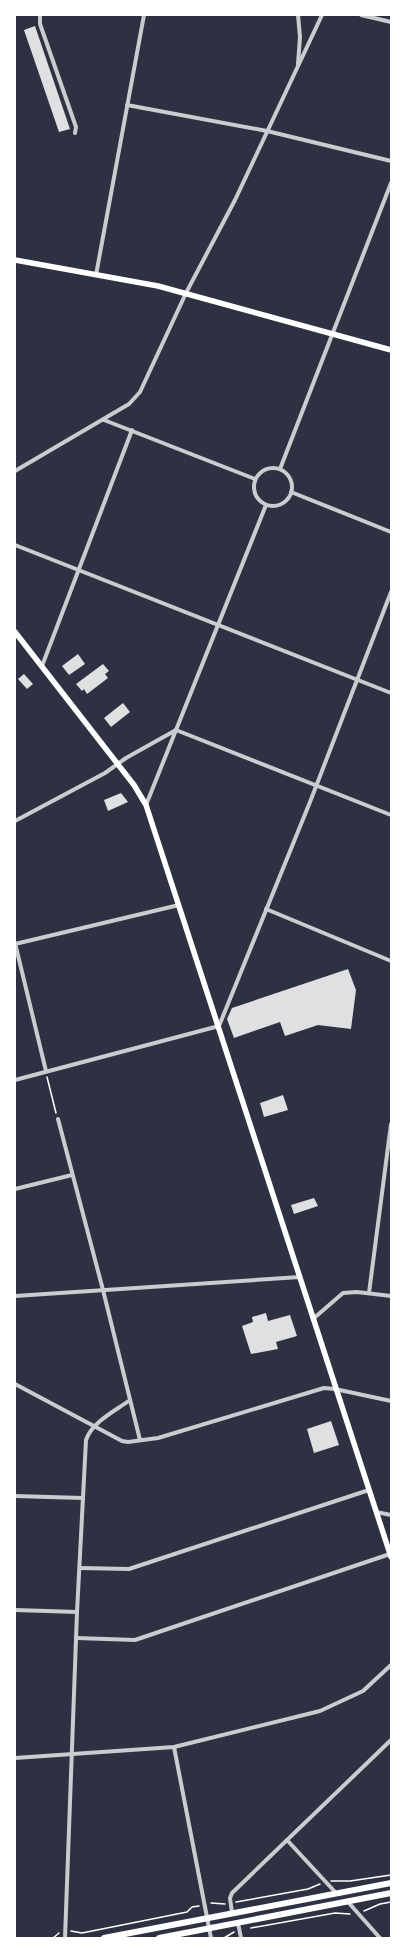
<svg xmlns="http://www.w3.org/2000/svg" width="406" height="1953" viewBox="0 0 406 1953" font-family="'Open Sans',sans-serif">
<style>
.building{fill:#e0e0e3}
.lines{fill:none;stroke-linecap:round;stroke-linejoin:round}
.path{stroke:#fff;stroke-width:1.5}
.minor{stroke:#caccd0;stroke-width:4}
.secondary{stroke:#fff;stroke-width:5.5}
.primary{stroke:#fff;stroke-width:6}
</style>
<rect width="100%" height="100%" fill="#2d3142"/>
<g class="building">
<polygon points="35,26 70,129 59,132 24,30"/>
<polygon points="78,654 85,664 69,675 62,666"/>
<polygon points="103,664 109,671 105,674 108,678 87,694 84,689 82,691 76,684"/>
<polygon points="24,674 33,684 27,689 18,679"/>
<polygon points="123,703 130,712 111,727 104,718"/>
<polygon points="121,793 128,802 108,811 104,800"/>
<polygon points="348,969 356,990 351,1029 318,1025 285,1036 280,1022 234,1038 227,1019 232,1008"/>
<polygon points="283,1095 288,1110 264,1117 260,1103"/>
<polygon points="314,1198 318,1206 294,1214 291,1205"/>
<polygon points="266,1313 268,1321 290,1315 297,1336 276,1342 278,1349 251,1354 242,1326 253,1322 252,1317"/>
<polygon points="331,1421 339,1445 314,1453 307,1429"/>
</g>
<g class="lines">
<g class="path">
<polyline points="47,1077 56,1113"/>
<polyline points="331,1881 350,1881 391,1875"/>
<polyline points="236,1902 308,1889 320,1884"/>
<polyline points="211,1903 225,1904"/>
<polyline points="364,1911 380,1904 391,1902"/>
<polyline points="251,1928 335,1913 350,1914"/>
<polyline points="71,1931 82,1933 187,1912 192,1907 199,1906"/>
<polyline points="53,1938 59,1933"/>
<polyline points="224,1938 234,1932"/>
</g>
<g class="minor">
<polyline points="40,15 40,24 76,127 75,133"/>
<polyline points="298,15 300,37 298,64"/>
<polyline points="361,15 391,22"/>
<polyline points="127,105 267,131 391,161"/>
<polyline points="96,275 144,15"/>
<polyline points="104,420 255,479"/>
<circle cx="273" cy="487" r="19"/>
<polyline points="280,469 391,183"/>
<polyline points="15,471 129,404 140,392 186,293 235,200 322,15"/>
<polyline points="291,492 391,532"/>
<polyline points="15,545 391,693"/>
<polyline points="42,666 132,430"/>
<polyline points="176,730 391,815"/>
<polyline points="146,805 266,505"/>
<polyline points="15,821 105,773 126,758 176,730"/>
<polyline points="266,909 391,961"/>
<polyline points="15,943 46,1071"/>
<polyline points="15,944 179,905"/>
<polyline points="15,1080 219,1026 310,802 391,592"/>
<polyline points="58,1119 103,1290 140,1440"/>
<polyline points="15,1189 72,1175"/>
<polyline points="369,1293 391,1124"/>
<polyline points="15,1296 300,1277"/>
<polyline points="313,1319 343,1293 357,1292 391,1296"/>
<polyline points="15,1384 122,1441 128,1442 158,1438 324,1388 335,1389 391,1401"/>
<polyline points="15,1496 83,1498"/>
<polyline points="376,1512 391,1515"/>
<polyline points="80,1568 129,1569 369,1490"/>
<polyline points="15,1610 77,1612"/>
<polyline points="76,1638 135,1640 390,1554"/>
<polyline points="174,1747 211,1938"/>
<polyline points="15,1758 174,1747 320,1711 363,1691 391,1665"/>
<polyline points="287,1840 336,1893"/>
<polyline points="348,1902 380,1938"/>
<polyline points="232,1913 230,1898 232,1893 391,1740"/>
<polyline points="238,1923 241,1938"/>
<path d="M 65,1938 L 77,1612 L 86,1440 C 92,1422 115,1411 130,1400"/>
</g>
<g class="secondary">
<polyline points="15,260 158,286 391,350"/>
<polyline points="15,632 134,785 146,805 391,1557"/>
</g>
<g class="primary">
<polyline points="104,1938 391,1883"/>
<polyline points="159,1938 391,1893"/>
</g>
</g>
<rect width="406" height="1953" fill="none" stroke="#ffffff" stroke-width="32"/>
</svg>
